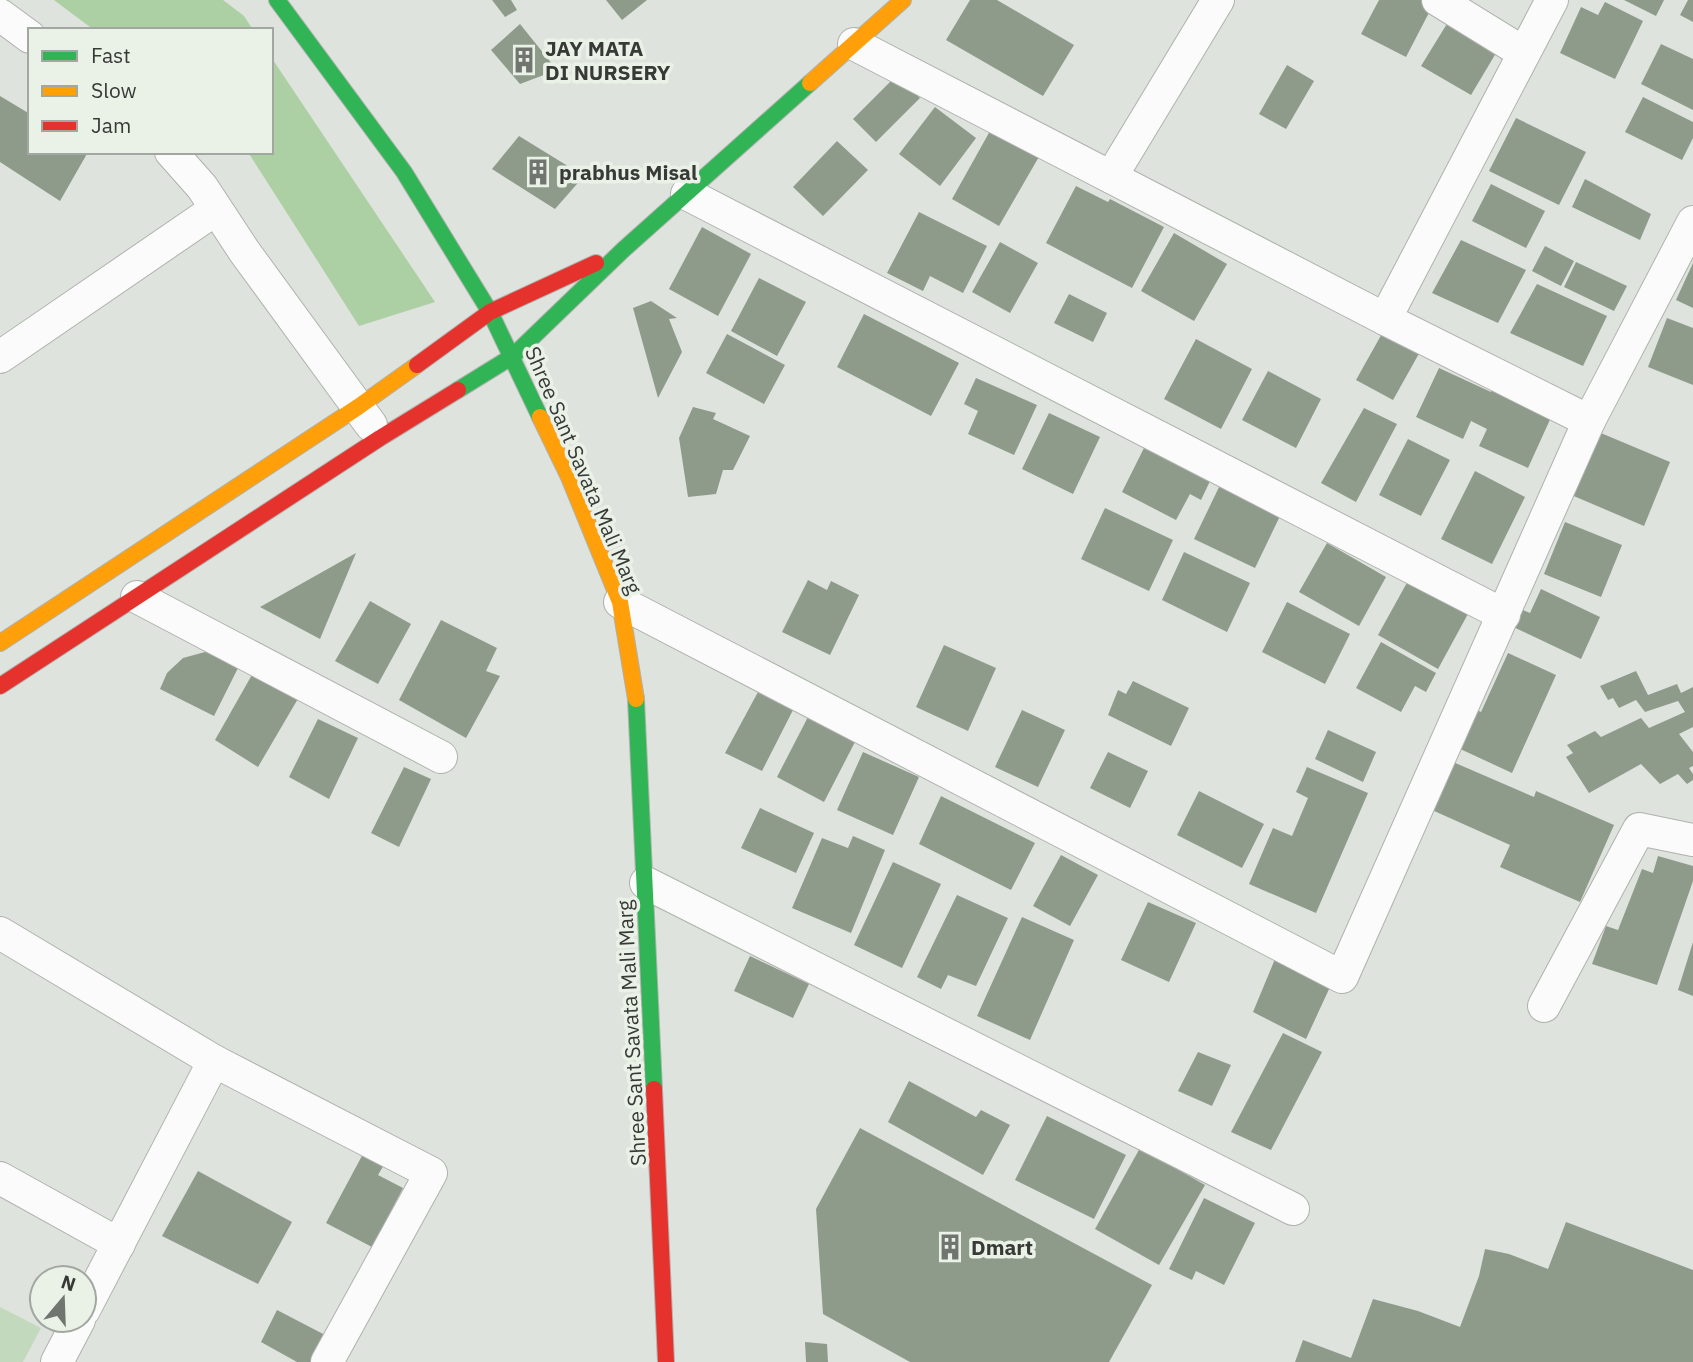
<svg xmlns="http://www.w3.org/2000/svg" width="1693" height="1362" viewBox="0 0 1693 1362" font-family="'IBM Plex Sans',sans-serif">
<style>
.green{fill:#c3d9bd}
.forest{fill:#accfa3}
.building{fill:#8e9b8a}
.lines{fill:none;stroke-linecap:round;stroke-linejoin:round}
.street-casing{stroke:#afb2ae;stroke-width:34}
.fast-casing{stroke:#afb2ae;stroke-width:18}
.slow-casing{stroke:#afb2ae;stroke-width:18}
.jam-casing{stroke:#afb2ae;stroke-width:18}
.street{stroke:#fafbfa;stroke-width:32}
.fast{stroke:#30b455;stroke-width:16}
.slow{stroke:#ff9f0a;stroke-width:16}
.jam{stroke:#e5322d;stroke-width:16}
.labels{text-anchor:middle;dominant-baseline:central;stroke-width:7;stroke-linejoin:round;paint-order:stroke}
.poi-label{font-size:21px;font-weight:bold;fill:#373a36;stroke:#eaf2e8;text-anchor:start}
.street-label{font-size:21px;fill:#373a36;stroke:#eaf2e8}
</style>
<rect width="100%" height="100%" fill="#dee3dd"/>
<polygon class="green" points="0,1307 41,1328 23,1362 0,1362"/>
<g class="forest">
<polygon points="54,0 223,0 244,16 253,30 94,30"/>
<polygon points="271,57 435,302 359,326 248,152 271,152"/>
</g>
<g class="building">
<polygon points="492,0 511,0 517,10 505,17"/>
<polygon points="606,0 647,0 622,20"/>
<polygon points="970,0 997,0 1074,45 1043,96 946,40"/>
<polygon points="1379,0 1423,0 1433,5 1406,57 1361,34"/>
<polygon points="1624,0 1664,0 1656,16"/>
<polygon points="1688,0 1693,0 1693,22 1680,15"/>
<polygon points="1605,2 1643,21 1615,79 1560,53 1581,7 1598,15"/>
<polygon points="1453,14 1502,43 1471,95 1421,66"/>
<polygon points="520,24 557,70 520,84 491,50"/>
<polygon points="1661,44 1693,59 1693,110 1641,84"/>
<polygon points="1287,65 1314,81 1286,129 1259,114"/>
<polygon points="897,75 920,98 876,142 853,119"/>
<polygon points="0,96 30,114 30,152 88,152 60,201 0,162"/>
<polygon points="1643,97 1693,122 1693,138 1682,160 1625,132"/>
<polygon points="935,107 976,138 940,186 899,154"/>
<polygon points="1516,118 1586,152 1559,205 1489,171"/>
<polygon points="990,131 1040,155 999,226 952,199"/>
<polygon points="519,136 584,176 555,209 492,169"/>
<polygon points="837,141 868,170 823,216 793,187"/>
<polygon points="1585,179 1651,214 1640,240 1572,207"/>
<polygon points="1491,184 1545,211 1526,248 1472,221"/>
<polygon points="1076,186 1108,202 1110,199 1164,227 1132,288 1046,243"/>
<polygon points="919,212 987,246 963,293 930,276 923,291 887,273"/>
<polygon points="702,227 751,254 718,316 669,289"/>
<polygon points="1174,233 1227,264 1194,321 1141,291"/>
<polygon points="1461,240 1526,270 1498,323 1432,293"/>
<polygon points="1000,242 1038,263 1010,313 972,292"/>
<polygon points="1545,246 1574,261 1561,286 1532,271"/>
<polygon points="1576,262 1627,286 1614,311 1564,287"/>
<polygon points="1693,263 1693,308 1676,300"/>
<polygon points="759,278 806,302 777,356 731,331"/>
<polygon points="1537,284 1607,316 1583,366 1510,333"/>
<polygon points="1069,294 1107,313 1093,342 1054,323"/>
<polygon points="651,301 677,318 669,319 682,352 658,398 633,308"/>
<polygon points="864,314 959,363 931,416 837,367"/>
<polygon points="1667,318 1693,328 1693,385 1648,367"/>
<polygon points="1384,330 1421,350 1393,400 1356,380"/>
<polygon points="727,334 785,365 764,404 706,373"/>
<polygon points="1196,339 1252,369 1221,429 1164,399"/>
<polygon points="1439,368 1491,392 1494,386 1553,413 1528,468 1479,446 1487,429 1471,421 1463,439 1416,417"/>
<polygon points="1268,371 1321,399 1296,448 1242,420"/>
<polygon points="976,378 1037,405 1014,455 968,434 978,411 964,404"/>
<polygon points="693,407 716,413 713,419 750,436 733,470 723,470 716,494 688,497 679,438"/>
<polygon points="1364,408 1397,424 1356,502 1321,483"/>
<polygon points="1049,413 1100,437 1073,494 1022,469"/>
<polygon points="1596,431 1670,462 1644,526 1569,494"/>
<polygon points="1408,439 1450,460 1421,516 1379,495"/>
<polygon points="1145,446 1211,479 1201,500 1190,494 1176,520 1122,492"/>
<polygon points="1475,471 1525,497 1492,564 1441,539"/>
<polygon points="1220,485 1281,514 1255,568 1194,539"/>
<polygon points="1105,508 1173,540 1149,591 1081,559"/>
<polygon points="1565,522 1622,545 1601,597 1544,574"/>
<polygon points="1327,543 1386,577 1359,626 1299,592"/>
<polygon points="1184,552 1250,583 1227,632 1162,600"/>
<polygon points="356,553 320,639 260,607"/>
<polygon points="1409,579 1469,612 1438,669 1378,635"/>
<polygon points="808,580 827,590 831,581 859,595 830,655 782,632"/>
<polygon points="1541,589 1600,617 1581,659 1507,624 1516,607 1530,613"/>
<polygon points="370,601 411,624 378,684 335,661"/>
<polygon points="1287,602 1350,634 1325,684 1262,652"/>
<polygon points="441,620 497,648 486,671 500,676 466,738 399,700"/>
<polygon points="1381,642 1436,673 1426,692 1415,686 1401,712 1356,688"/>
<polygon points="944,645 996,668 968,731 916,707"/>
<polygon points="205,652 239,666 214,716 160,689 167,673 183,658"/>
<polygon points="1508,653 1556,675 1512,773 1456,747 1473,708 1481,712"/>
<polygon points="1636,671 1648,695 1677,684 1681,693 1693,687 1693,727 1679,734 1693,752 1693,766 1689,768 1693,774 1693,780 1687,784 1678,774 1660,784 1641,764 1589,793 1566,757 1573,753 1567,745 1595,731 1601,737 1641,718 1649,728 1685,712 1678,701 1645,712 1636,700 1619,708 1613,698 1608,700 1600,686"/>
<polygon points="253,673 299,697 258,767 215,740"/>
<polygon points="1133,681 1189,708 1171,746 1108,715 1118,690 1126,694"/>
<polygon points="758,692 793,710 762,771 725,753"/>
<polygon points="1022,710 1065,730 1038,787 995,767"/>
<polygon points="809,715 856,740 824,802 777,777"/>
<polygon points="318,719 358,738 329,799 289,777"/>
<polygon points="1328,730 1376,752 1363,782 1315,759"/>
<polygon points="863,752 919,777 893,835 837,810"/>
<polygon points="1108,752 1148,771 1130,808 1090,788"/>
<polygon points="1453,762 1534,797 1536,791 1614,825 1580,902 1500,867 1510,845 1432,810"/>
<polygon points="404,767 431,779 399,847 371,833"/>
<polygon points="1307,767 1368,793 1316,913 1249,884 1273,828 1292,836 1308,798 1296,792"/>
<polygon points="1199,791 1264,824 1242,868 1177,835"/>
<polygon points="941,796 1035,843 1011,890 919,844"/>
<polygon points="760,808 814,833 796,873 741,848"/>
<polygon points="853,836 885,850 851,933 792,908 822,838 848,848"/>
<polygon points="1061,855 1098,875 1070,926 1033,906"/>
<polygon points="1658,856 1693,866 1693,881 1657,985 1592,964 1606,926 1618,930 1642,869 1653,873"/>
<polygon points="893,862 941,884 902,968 854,945"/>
<polygon points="957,895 1008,918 976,986 948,975 941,989 917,977"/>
<polygon points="1148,902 1196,923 1169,982 1121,960"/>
<polygon points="1022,917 1074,940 1030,1040 977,1016"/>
<polygon points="1693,942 1693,996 1678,990"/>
<polygon points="750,956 809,984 793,1018 734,991"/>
<polygon points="1275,959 1330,987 1306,1039 1253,1012"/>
<polygon points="1283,1033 1322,1052 1271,1150 1231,1132"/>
<polygon points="1198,1052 1231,1065 1212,1106 1178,1091"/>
<polygon points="909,1081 976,1117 981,1110 1010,1125 983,1175 888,1122"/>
<polygon points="1047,1116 1126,1155 1094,1219 1015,1180"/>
<polygon points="860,1128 1152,1285 1109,1362 910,1362 823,1314 816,1209"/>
<polygon points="1140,1148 1205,1185 1159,1265 1095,1229"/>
<polygon points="364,1152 385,1163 378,1175 403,1188 372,1247 326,1223"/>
<polygon points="198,1171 292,1222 258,1284 162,1236"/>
<polygon points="1204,1198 1255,1223 1224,1285 1196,1271 1192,1280 1169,1269"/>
<polygon points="1566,1222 1693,1270 1693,1362 1295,1362 1303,1340 1351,1358 1373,1299 1418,1311 1460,1327 1479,1276 1485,1249 1509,1254 1548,1269"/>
<polygon points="277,1310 327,1336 312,1362 297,1362 261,1342"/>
<polygon points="805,1342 827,1344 828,1362 806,1362"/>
</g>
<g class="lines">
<g class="street-casing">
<g id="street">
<polyline points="1438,0 1524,53"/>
<polyline points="1552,0 1385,319 1589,421 1693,222"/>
<polyline points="0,15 30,37"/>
<polyline points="854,44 1385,319"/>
<polyline points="171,152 202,187 244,251 371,425"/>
<polyline points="1111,177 1218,0"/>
<polyline points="687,194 1504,615"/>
<polyline points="0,357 216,209"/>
<polyline points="137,597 441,757"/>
<polyline points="620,602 1342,977 1589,421"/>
<polyline points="646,883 1293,1209"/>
<polyline points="0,933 214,1061 84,1310"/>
<polyline points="1544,1006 1639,829 1693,840"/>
<polyline points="214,1061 431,1173 327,1362"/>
<polyline points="0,1178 119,1244"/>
<polyline points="57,1362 79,1320"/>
</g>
</g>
<g class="fast-casing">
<g id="fast">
<polyline points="277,0 404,172 490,312 540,417"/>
<polyline points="458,390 513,356 623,250 810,83"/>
<polyline points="636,699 654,1089"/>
</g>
</g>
<g class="slow-casing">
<g id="slow">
<polyline points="810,83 903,0"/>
<polyline points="540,417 569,477 620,602 636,699"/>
<polyline points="0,643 358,407 417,365"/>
</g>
</g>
<g class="jam-casing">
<g id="jam">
<polyline points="417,365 490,312 596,263"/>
<polyline points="0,686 380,438 458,390"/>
<polyline points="654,1089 666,1362"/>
</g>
</g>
<use href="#street" class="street"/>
<use href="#fast" class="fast"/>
<use href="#slow" class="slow"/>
<use href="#jam" class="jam"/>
</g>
<defs>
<g id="building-bare" transform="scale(2.1)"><path d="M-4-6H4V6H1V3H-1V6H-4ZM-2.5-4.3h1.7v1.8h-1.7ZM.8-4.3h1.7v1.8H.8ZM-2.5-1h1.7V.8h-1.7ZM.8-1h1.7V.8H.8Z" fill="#717570" stroke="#eaf2e8" stroke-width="2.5" paint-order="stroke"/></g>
</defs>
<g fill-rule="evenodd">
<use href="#building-bare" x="524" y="60"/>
<use href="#building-bare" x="538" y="172"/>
<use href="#building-bare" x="950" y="1247"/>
</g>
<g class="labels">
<g class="poi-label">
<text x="545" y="48">JAY MATA<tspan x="545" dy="24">DI NURSERY</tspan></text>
<text x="559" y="172">prabhus Misal</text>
<text x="971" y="1247">Dmart</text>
</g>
<g class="street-label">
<text transform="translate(584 470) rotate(67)">Shree Sant Savata Mali Marg</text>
<text transform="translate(631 1033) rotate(-93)">Shree Sant Savata Mali Marg</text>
</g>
</g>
<rect x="28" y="28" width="245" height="126" fill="#eaf2e8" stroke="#a2a8a1" stroke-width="2"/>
<rect x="42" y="51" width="35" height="10" fill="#30b455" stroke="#a2a8a1" stroke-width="2"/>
<text x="91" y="63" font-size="21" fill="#373a36">Fast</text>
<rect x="42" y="86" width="35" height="10" fill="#ff9f0a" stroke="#a2a8a1" stroke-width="2"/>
<text x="91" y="98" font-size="21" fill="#373a36">Slow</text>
<rect x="42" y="121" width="35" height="10" fill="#e5322d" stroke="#a2a8a1" stroke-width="2"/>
<text x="91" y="133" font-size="21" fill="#373a36">Jam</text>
<g transform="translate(63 1299) rotate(19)"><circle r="33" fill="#eaf2e8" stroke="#a2a8a1" stroke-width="2"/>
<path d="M0-5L12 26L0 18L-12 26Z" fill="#717570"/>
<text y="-10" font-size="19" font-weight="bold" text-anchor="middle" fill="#373a36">N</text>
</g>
</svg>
